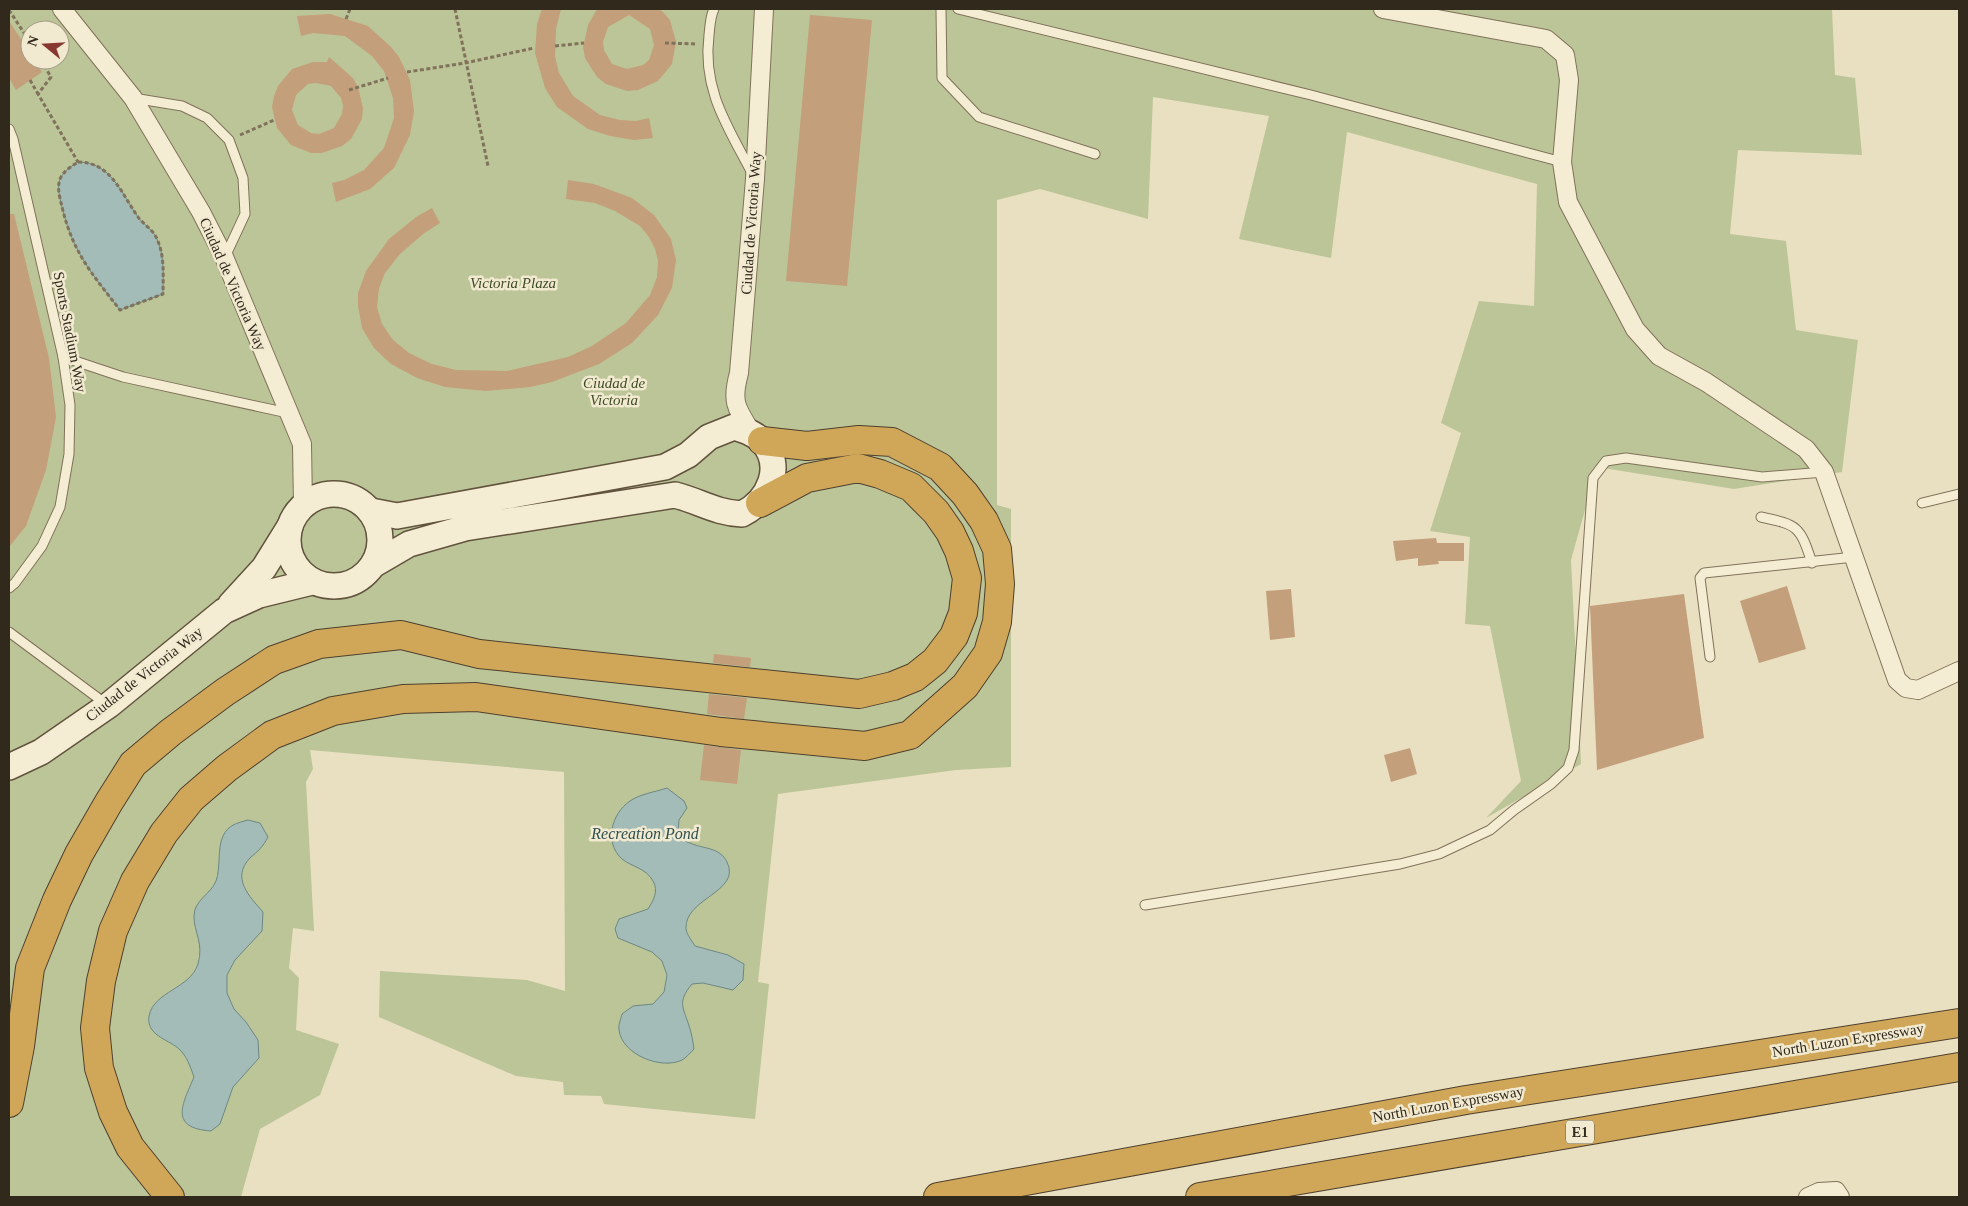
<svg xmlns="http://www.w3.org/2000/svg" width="1968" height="1206" viewBox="0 0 1968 1206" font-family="'Times New Roman',serif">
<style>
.green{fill:#bcc597;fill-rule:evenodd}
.water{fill:#a3bcb7;stroke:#6c8884}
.building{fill:#c39f7b;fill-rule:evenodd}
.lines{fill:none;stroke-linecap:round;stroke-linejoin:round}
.lane-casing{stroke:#80725b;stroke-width:11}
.street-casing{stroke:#80725b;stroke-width:20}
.secondary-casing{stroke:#62533e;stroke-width:28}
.highway-casing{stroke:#4e402f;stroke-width:30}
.path{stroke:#80725b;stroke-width:3;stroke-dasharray:4 2.5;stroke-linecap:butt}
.lane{stroke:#f5edd3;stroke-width:9}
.street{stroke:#f5edd3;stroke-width:18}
.secondary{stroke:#f5edd3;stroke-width:25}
.highway{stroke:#d0a659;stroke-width:28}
.labels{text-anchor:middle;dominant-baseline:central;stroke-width:5;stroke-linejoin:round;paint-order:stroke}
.shield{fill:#f1ead0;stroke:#6b6353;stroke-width:1}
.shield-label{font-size:14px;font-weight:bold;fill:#32291d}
.street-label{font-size:15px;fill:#32291d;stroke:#f1ead0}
.park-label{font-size:15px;font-style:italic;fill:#3f4c26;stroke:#f1ead0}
.water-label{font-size:16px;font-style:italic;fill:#2e4f50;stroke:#f1ead0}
</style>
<rect width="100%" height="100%" fill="#e9e0c1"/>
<path class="green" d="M 9,9 L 1832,9 L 1835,75 L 1855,78 L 1862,155 L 1738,150 L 1730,234 L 1786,241 L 1796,330 L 1858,340 L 1842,472 L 1734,489 L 1597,467 L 1571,560 L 1581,764 L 1486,818 L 1521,781 L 1490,626 L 1465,624 L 1470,537 L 1430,531 L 1461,433 L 1441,423 L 1479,301 L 1534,306 L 1537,184 L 1347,132 L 1331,258 L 1239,239 L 1269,116 L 1153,97 L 1148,219 L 1040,189 L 997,200 L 997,505 L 1011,509 L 1011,767 L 956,770 L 778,794 L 758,982 L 769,984 L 755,1119 L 604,1104 L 601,1096 L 564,1095 L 563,1082 L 516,1076 L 379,1017 L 380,971 L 527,980 L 565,991 L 564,772 L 310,750 L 313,769 L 306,782 L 314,931 L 293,928 L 289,968 L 299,978 L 296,1030 L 339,1044 L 320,1095 L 260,1129 L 241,1197 L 9,1197 ZM 30,30 L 60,30 L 60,60 L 30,60 Z"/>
<g class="water">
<path d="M 78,162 C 111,162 121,193 138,217 C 143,224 152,229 156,237 C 165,254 163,275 163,294 L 120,310 C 92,274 73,253 62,207 C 60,198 56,186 61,177 C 65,170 72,166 78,162 Z"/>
<path d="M 667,788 L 684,801 L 687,808 L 679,820 L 678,834 C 681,837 685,842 690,843 C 703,849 720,847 727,862 C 742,892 684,898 686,929 C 687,935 692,941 695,946 L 728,955 L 744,964 L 743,980 L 733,990 L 703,983 L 692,984 C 676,1003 684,1008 690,1029 C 692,1035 693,1043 694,1049 C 691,1052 686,1058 682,1060 C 662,1070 622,1055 619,1030 C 618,1025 621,1019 622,1014 L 633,1006 L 653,1004 L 664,992 L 667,975 L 662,961 L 652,952 L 618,938 L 615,929 L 619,919 L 648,909 C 653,901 659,891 653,881 C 646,868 632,867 622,859 C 604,843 611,814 630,801 C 640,794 655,792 667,788 Z"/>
<path d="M 248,820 L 260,823 L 268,837 C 263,847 258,851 250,858 C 231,878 249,896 263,912 L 262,931 L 235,960 L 227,975 L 227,993 L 234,1009 L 246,1022 L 258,1040 L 259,1058 L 233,1087 L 220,1124 L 211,1131 C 169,1128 182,1105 194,1077 C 190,1066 187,1056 178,1048 C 167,1039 146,1035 149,1016 C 154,991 190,989 198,964 C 204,943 194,933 194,916 C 194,900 211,894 216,881 C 221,867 217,849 223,836 C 228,825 237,823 248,820 Z"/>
</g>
<g class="building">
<polygon points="542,9 561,9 556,29 555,56 559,73 573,96 600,115 620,120 636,121 649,118 653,138 634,140 610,136 588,129 557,107 545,88 535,53 537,24"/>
<path d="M 597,9 L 659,9 L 663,12 L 670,20 L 676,42 L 672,64 L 658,81 L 638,90 L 627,91 L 606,84 L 597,77 L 585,58 L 583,47 L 588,25 ZM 629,15 L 650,29 L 654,45 L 649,60 L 643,65 L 627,69 L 612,64 L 604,50 L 603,42 L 608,27 Z"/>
<polygon points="330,14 368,26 391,47 399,57 410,80 414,111 410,135 394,168 370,189 336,202 332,183 344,180 364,170 384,148 394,118 393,98 384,71 372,56 345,36 313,33 301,36 297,16"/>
<polygon points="810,15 872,20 847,286 786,281"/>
<polygon points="9,21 30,53 30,60 34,60 42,72 16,90 9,78"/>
<path d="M 329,57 L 353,78 L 358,87 L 363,108 L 362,119 L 351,139 L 342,146 L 322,153 L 311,153 L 291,145 L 277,128 L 272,107 L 274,96 L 278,86 L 292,69 L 313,62 L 327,62 ZM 316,83 L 331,86 L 341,98 L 343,106 L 342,114 L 334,128 L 319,134 L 311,133 L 298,125 L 292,110 L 296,95 L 308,84 Z"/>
<polygon points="568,180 594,184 632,198 654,215 671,239 676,260 672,288 658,315 632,343 599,364 552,382 530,387 486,391 445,387 417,378 391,364 374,348 362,328 358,306 358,293 366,271 389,239 416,217 432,208 440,223 423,234 400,254 385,273 379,288 377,307 382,324 393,340 409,353 432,364 456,370 507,371 568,357 592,346 626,323 650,295 657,277 658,261 655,249 649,237 640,226 615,211 595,203 566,199"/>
<polygon points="9,214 14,214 49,358 56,417 46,470 26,526 9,547"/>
<polygon points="1436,538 1437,543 1464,543 1464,561 1438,561 1439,564 1418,566 1418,558 1396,561 1393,541"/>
<polygon points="1787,586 1806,649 1759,663 1740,601"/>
<polygon points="1291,589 1295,637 1270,640 1266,591"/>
<polygon points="1684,594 1704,738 1597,770 1590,606"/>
<polygon points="714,654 751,658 750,667 713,663"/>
<polygon points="709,694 747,698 744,719 707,714"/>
<polygon points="704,745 741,750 737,784 700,780"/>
<polygon points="1410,748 1417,774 1391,782 1384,755"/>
</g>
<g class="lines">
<g class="lane-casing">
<g id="lane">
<path d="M 714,9 C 710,17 710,27 709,35 C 702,90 728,127 752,173"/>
<polyline points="941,9 942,78 979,117 1095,154"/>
<polyline points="958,9 1311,95 1562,162"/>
<polyline points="133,98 182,106 207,118 229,140 243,178 245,214 225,257"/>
<polyline points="9,129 13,139 63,357 70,405 69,454 60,507 42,546 15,583 9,588"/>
<polyline points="63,357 123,377 288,413"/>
<polyline points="1922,503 1959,494"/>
<path d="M 1761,517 C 1798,525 1800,526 1812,563"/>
<polyline points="9,632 106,704"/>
<polyline points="1710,657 1700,578 1704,573 1854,557"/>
<polyline points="1145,905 1400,864 1439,854 1490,830 1514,810 1551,784 1568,768 1574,750 1593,478 1606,461 1626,458 1762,477 1824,472"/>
</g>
</g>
<g class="street-casing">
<g id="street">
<polyline points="62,9 133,98 201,212 224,257 302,444 303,506"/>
<polyline points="1383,9 1546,39 1565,55 1569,80 1562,162 1568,202 1635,329 1659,356 1706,382 1806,449 1824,472 1897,680 1906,688 1918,690 1959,671"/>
<path d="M 752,433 C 736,408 731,402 739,373 L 755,179 L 764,9"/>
<polyline points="1808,1197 1819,1192 1836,1191 1840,1197"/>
</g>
</g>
<g class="secondary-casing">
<g id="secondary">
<circle cx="334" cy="540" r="46"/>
<path d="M 371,511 L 397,516 L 665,467 L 688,455 L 709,437 L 734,427 C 744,430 754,433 762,441 C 785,466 769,501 742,514 C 716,513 699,501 675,495 L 465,528 L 409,544 L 373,565"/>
<polyline points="231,604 264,568 290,526"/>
<polyline points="9,767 41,752 109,705 224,611 259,595 312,582"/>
</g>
</g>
<g class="highway-casing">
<g id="highway">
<polyline points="9,1103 20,1046 30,968 57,900 79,854 109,802 133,764 171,732 225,692 274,660 319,644 401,635 479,654 859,694 893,686 915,677 935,661 954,636 963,613 967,578 959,551 950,532 936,512 911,487 880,474 858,468 807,478 760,503"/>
<polyline points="170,1197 130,1147 113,1112 99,1068 95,1028 101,981 113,931 135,881 164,833 191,799 227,768 272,735 333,711 403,699 476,697 721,732 865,746 910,735 965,686 988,653 997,622 1000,584 997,549 984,521 965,494 940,467 892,442 859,440 807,446 762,441"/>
<polyline points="938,1197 1466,1100 1959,1023"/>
<polyline points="1200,1197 1959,1067"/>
</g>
</g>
<g class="path">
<polyline points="455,9 488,166"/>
<polyline points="9,10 30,42"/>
<polyline points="346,19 350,9"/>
<polyline points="665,43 697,44"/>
<polyline points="555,46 584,43"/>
<polyline points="41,60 51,77 38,94 78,162"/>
<polyline points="407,72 465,63 534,48"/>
<polyline points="30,80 38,94"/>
<polyline points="349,90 388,78"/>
<polyline points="240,135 274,120"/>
<path d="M 78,162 C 111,162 121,193 138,217 C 143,224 152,229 156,237 C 165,254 163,275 163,294 L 120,310 C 92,274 73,253 62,207 C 60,198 56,186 61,177 C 65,170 72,166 78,162 Z"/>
</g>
<use href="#lane" class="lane"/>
<use href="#street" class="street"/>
<use href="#secondary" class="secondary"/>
<use href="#highway" class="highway"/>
</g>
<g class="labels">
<rect class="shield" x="1566" y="1120.5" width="28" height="23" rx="4"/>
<g class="shield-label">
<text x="1580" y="1132">E1</text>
</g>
<g class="street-label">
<text transform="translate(751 223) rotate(-86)">Ciudad de Victoria Way</text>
<text transform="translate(233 284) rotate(66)">Ciudad de Victoria Way</text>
<text transform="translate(70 332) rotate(79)">Sports Stadium Way</text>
<text transform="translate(144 674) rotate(-38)">Ciudad de Victoria Way</text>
<text transform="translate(1848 1040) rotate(-9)">North Luzon Expressway</text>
<text transform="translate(1448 1104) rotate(-10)">North Luzon Expressway</text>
</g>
<g class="park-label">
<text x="513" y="283">Victoria Plaza</text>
<text x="614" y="383">Ciudad de<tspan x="614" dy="17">Victoria</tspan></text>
</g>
<g class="water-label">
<text x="645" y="833">Recreation Pond</text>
</g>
</g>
<rect width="1968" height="1206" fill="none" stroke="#32291d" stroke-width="20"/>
<g transform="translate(45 45) rotate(288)"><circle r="24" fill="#f1ead0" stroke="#a59d88"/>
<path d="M0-4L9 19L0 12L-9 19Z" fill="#893831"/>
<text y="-8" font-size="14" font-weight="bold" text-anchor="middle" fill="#32291d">N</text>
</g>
</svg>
